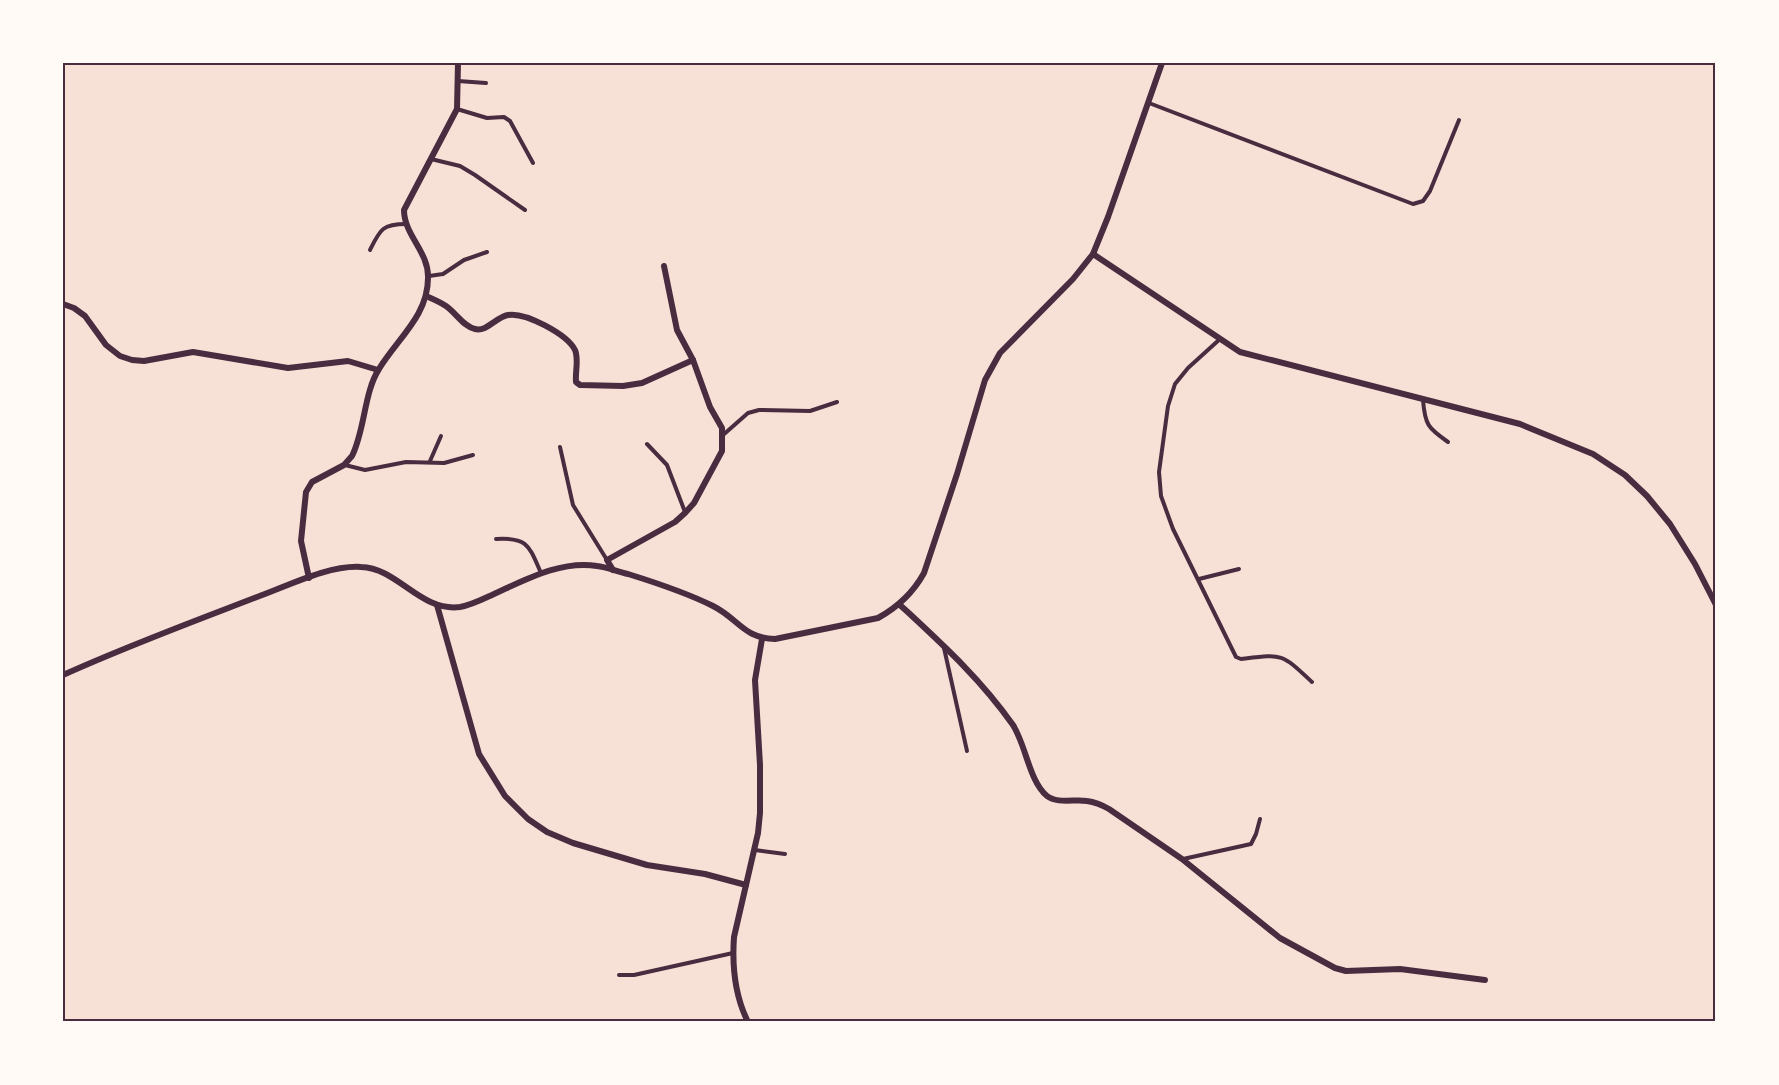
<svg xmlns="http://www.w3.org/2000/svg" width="1779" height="1085" viewBox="0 0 1779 1085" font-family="Roboto,sans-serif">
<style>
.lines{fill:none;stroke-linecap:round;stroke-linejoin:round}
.service{stroke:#4a2c40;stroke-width:4}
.minor{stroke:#4a2c40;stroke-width:6}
.neatline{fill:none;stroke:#4a2c40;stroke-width:2}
</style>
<rect width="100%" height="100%" fill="#f7e1d7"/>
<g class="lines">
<g class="service">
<polyline points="458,81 486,83"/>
<polyline points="1149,103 1413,204 1423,201 1430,191 1459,120"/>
<polyline points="457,109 487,118 504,117 510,121 533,163"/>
<polyline points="431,159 460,166 475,175 525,210"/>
<path d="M 370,250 C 380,230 382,224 406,224"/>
<polyline points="429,276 443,274 464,260 487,252"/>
<path d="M 1220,339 L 1188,368 L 1175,384 L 1168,406 L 1159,472 L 1161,496 L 1173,529 L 1236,657 L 1241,659 C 1283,654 1281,653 1312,682"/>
<path d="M 1423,400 C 1425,425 1428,428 1448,442"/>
<polyline points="723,435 748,413 759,410 810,411 837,402"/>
<polyline points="647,444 667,465 685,512"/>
<polyline points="560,447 573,505 607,560"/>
<polyline points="430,461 441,436"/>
<polyline points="345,465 365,470 406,462 444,463 473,455"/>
<path d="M 496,539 C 528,537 529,546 541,573"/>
<polyline points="1199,579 1239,569"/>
<polyline points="944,648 967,751"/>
<polyline points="755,850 785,854"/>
<polyline points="1183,859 1251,844 1256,834 1260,819"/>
<polyline points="619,975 634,975 733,953"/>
</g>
<g class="minor">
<polyline points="1093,254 1240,352 1520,424 1593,454 1625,475 1647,496 1670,524 1695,564 1716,605"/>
<path d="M 426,296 C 433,299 440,302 446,306 C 456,313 464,327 475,329 C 487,332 496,317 508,315 C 525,312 567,334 575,350 C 579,359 575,372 576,382 L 580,385 L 623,386 L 642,383 L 693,360"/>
<polyline points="63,304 74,308 85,316 106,345 120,356 132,360 144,361 193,352 288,368 348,361 378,370"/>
<polyline points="613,570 607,560 675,522 685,513 694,503 722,451 722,428 710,407 693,360 677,330 664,266"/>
<path d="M 309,578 L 301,541 L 306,492 L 312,482 L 344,465 L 352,456 C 365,430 364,392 379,369 C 397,339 428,316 428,278 C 429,252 404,235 404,210 L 457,109 L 458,63"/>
<path d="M 899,604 C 941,643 980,678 1013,725 C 1026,745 1029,781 1047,796 C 1057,804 1075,799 1087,801 C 1095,802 1102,805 1109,809 L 1182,859 L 1280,938 L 1335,968 L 1346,971 L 1400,969 L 1485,980"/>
<polyline points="437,605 479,754 505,796 528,819 547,832 573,843 647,865 705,874 746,885"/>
<path d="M 63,675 C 127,646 192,622 257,597 C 288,586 328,565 361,567 C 398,568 420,612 460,607 C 472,605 483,599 494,594 C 525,580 561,560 597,566 C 607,567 618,572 628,574 C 657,583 685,592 713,606 C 739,619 743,638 775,639 L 878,618 C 898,607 913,593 924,573 L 957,474 L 985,380 L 1000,353 L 1073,279 L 1093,254 L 1108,217 L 1162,63"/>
<path d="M 748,1022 C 735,996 732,965 734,937 L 758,833 L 760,813 L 760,765 L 755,680 L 762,639"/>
</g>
</g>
<rect width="1779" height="1085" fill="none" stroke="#fffaf5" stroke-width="129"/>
<rect x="64" y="64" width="1650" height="956" class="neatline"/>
</svg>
